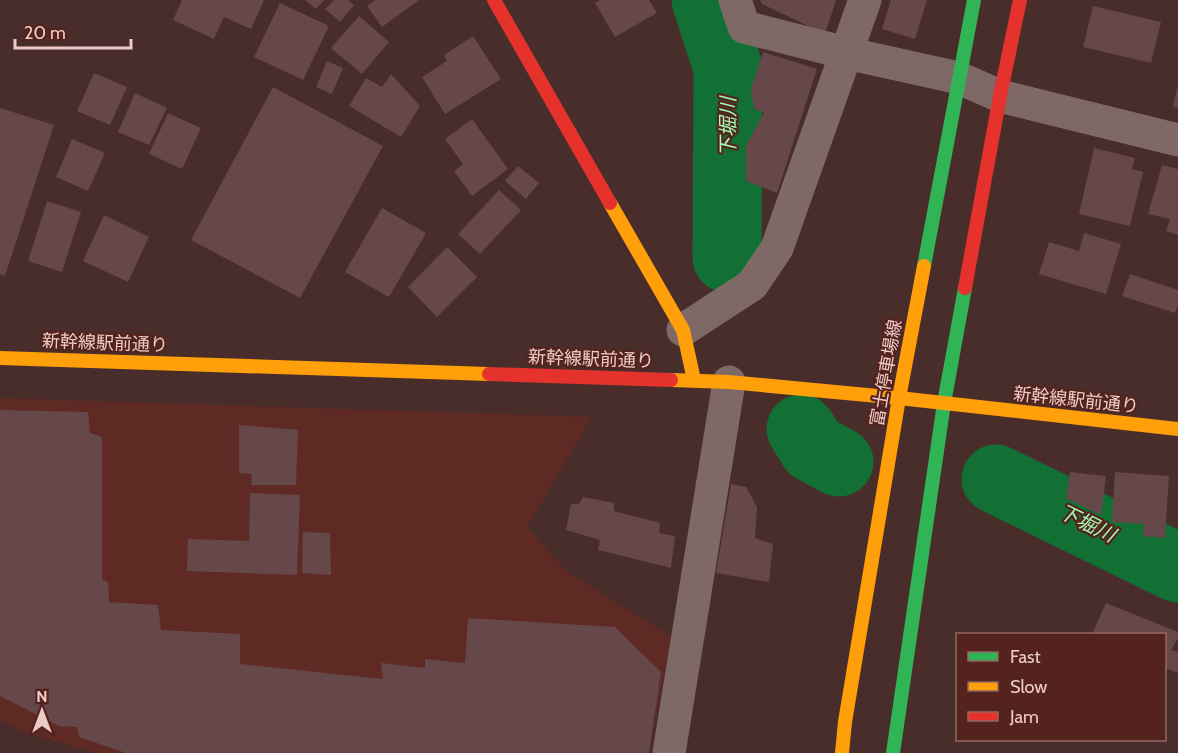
<svg xmlns="http://www.w3.org/2000/svg" width="1178" height="753" viewBox="0 0 1178 753" font-family="Cabin,'Noto Sans JP',sans-serif">
<style>
.built{fill:#602a24}
.lines{fill:none;stroke-linecap:round;stroke-linejoin:round}
.river{stroke:#137034;stroke-width:69}
.building{fill:#66474a}
.street{stroke:#7e6966;stroke-width:33}
.fast{stroke:#30b455;stroke-width:14}
.slow{stroke:#ff9f0a;stroke-width:14}
.jam{stroke:#e5322d;stroke-width:14}
.labels{text-anchor:middle;dominant-baseline:central;stroke-width:4.5;stroke-linejoin:round;paint-order:stroke}
.street-label{font-size:18px;fill:#edccc7;stroke:#55231d}
.water-label{font-size:20px;font-style:italic;fill:#a1fbb2;stroke:#55231d}
</style>
<rect width="100%" height="100%" fill="#482d2a"/>
<polygon class="built" points="0,398 592,417 527,527 567,572 671,637 649,753 96,753 21,731 0,720"/>
<g class="lines">
<g class="river">
<polyline points="706,0 728,68 727,258"/>
<polyline points="801,429 813,448 839,462"/>
<polyline points="996,479 1178,568"/>
</g>
</g>
<g class="building">
<polygon points="182,0 264,0 251,29 224,17 214,39 173,20"/>
<polygon points="305,0 324,0 316,9"/>
<polygon points="334,0 348,0 354,5 340,22 325,9"/>
<polygon points="375,0 419,0 382,27 367,6"/>
<polygon points="600,0 649,0 657,13 615,37 595,3"/>
<polygon points="760,0 836,0 825,34 762,4"/>
<polygon points="891,0 927,0 915,39 882,29"/>
<polygon points="280,3 329,26 303,80 254,57"/>
<polygon points="1093,6 1161,22 1151,63 1083,47"/>
<polygon points="359,16 389,42 362,74 331,48"/>
<polygon points="473,36 501,79 445,114 422,77 447,61 444,55"/>
<polygon points="763,52 817,69 777,193 746,181 746,146 764,112 754,109 751,89"/>
<polygon points="327,61 343,68 332,94 316,87"/>
<polygon points="94,73 127,87 110,125 77,111"/>
<polygon points="391,74 420,106 401,137 349,106 366,78 382,87"/>
<polygon points="273,87 383,146 300,298 191,240"/>
<polygon points="1177,89 1178,89 1178,108 1173,107"/>
<polygon points="135,93 167,108 149,145 118,132"/>
<polygon points="0,108 54,125 5,276 0,274"/>
<polygon points="168,113 201,128 182,169 149,154"/>
<polygon points="472,119 508,169 472,196 454,171 463,164 445,139"/>
<polygon points="72,139 105,153 88,191 56,177"/>
<polygon points="1094,148 1135,158 1132,169 1143,172 1130,226 1079,214"/>
<polygon points="1162,165 1178,169 1178,235 1166,231 1170,219 1148,214"/>
<polygon points="518,166 539,183 526,199 505,181"/>
<polygon points="499,190 521,210 480,254 458,234"/>
<polygon points="47,201 81,212 62,272 28,261"/>
<polygon points="382,208 426,233 389,297 345,272"/>
<polygon points="104,215 149,237 128,282 83,261"/>
<polygon points="1084,233 1121,244 1106,294 1039,274 1049,242 1079,251"/>
<polygon points="447,247 477,277 437,317 408,287"/>
<polygon points="1130,274 1178,290 1178,304 1175,313 1122,296"/>
<polygon points="0,410 88,412 90,433 102,437 102,579 108,582 109,602 158,605 161,630 240,634 240,664 383,679 381,663 425,668 425,659 465,663 468,618 615,627 661,672 649,753 126,753 79,737 77,727 59,726 0,696"/>
<polygon points="239,425 298,430 296,485 251,485 252,474 239,473"/>
<polygon points="1070,472 1106,476 1101,515 1066,498"/>
<polygon points="1115,472 1169,476 1165,538 1143,536 1144,524 1112,522"/>
<polygon points="731,484 746,487 757,507 755,538 773,544 769,582 716,573"/>
<polygon points="250,493 300,495 297,575 187,571 188,539 249,541"/>
<polygon points="583,497 614,503 614,511 660,523 659,533 675,536 671,568 598,550 600,540 566,530 571,504 579,504"/>
<polygon points="303,532 330,533 331,575 302,573"/>
<polygon points="1106,603 1178,632 1178,638 1171,650 1178,652 1178,673 1167,669 1164,675 1164,634 1092,634"/>
</g>
<g class="lines">
<g class="street">
<polyline points="735,0 744,27 846,53 959,78 1000,96 1178,140"/>
<polyline points="683,330 752,285 777,248 865,0"/>
<polyline points="669,753 729,382"/>
</g>
<g class="fast">
<polyline points="924,266 974,0"/>
<polyline points="893,753 944,403 965,288"/>
</g>
<g class="slow">
<polyline points="610,203 683,330 694,380"/>
<polyline points="0,358 489,374"/>
<polyline points="671,380 729,382 899,398 1178,429"/>
<polyline points="842,753 845,722 899,398 924,266"/>
</g>
<g class="jam">
<polyline points="494,0 610,203"/>
<polyline points="965,288 1000,96 1020,0"/>
<polyline points="489,374 671,380"/>
</g>
</g>
<g class="labels">
<g class="street-label">
<text transform="translate(105 343) rotate(2)">新幹線駅前通り</text>
<text transform="translate(591 359) rotate(2)">新幹線駅前通り</text>
<text transform="translate(886 373) rotate(-80)">富士停車場線</text>
<text transform="translate(1076 400) rotate(6)">新幹線駅前通り</text>
</g>
<g class="water-label">
<text transform="translate(728 127) rotate(-90)">下堀川</text>
<text transform="translate(1087 523) rotate(26)">下堀川</text>
</g>
</g>
<rect x="956" y="633" width="210" height="108" fill="#55231d" stroke="#926761" stroke-width="1.5"/>
<rect x="968" y="652" width="30" height="9" fill="#30b455" stroke="#926761" stroke-width="1.5"/>
<text x="1010" y="663" font-size="18" fill="#edccc7">Fast</text>
<rect x="968" y="682" width="30" height="9" fill="#ff9f0a" stroke="#926761" stroke-width="1.5"/>
<text x="1010" y="693" font-size="18" fill="#edccc7">Slow</text>
<rect x="968" y="712" width="30" height="9" fill="#e5322d" stroke="#926761" stroke-width="1.5"/>
<text x="1010" y="723" font-size="18" fill="#edccc7">Jam</text>
<g transform="translate(42 711)" stroke="#55231d" stroke-width="4.5" paint-order="stroke">
<path d="M0-4.5L10 22L0 15L-10 22Z" fill="#edccc7"/>
<text y="-9" font-size="16" font-weight="bold" text-anchor="middle" fill="#edccc7">N</text>
</g>
<path d="M15 39v9h116v-9" fill="none" stroke="#edccc7" stroke-width="3"/>
<text x="24" y="39" font-size="18" fill="#edccc7" stroke="#55231d" stroke-width="4.5" paint-order="stroke">20 m</text>
</svg>
